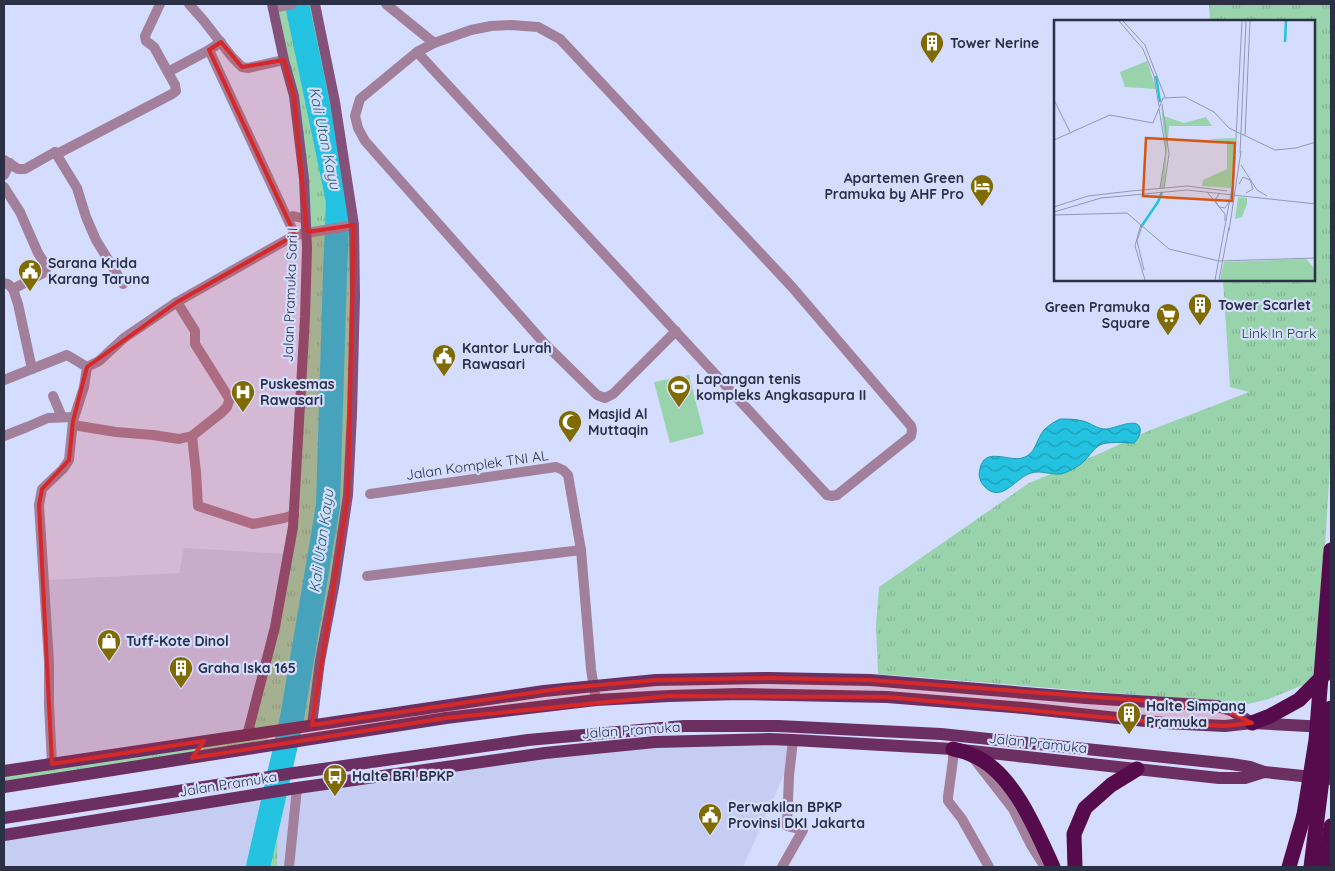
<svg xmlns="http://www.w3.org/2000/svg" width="1335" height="871" viewBox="0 0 1335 871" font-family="Quicksand,sans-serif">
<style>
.built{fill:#c5cdf3}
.grass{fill:url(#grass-tufts)}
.garden{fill:#98d3ab}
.water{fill:url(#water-waves);stroke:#2596b2}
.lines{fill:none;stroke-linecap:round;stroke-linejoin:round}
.river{stroke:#22c2e0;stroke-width:24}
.street{stroke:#a27f9a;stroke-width:10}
.secondary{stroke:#835179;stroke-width:10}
.primary{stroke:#6b2f61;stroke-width:12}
.highway{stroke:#560c4c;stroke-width:15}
.highway-bridge{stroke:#560c4c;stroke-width:15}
.marked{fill:#d62828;fill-opacity:0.2;stroke:#d62828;stroke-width:4;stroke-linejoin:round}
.labels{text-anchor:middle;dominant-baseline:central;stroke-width:4.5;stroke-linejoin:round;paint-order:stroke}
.poi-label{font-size:14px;font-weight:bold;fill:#2b3045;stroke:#d5ddff;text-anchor:start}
.street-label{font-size:14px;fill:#2b3045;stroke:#d5ddff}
.park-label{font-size:14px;fill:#1f472e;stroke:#d5ddff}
.water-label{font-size:15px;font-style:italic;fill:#27616e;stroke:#d5ddff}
.inset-river{fill:none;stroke:#22c2e0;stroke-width:2.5}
.inset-road{fill:none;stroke:#9198b5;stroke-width:1}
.view{fill:#d55512;fill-opacity:0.15;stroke:#d55512;stroke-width:2.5}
.inset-edge{fill:none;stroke:#2b3045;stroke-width:2.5}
</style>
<defs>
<pattern id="grass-tufts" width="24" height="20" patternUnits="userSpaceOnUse" patternTransform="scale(1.25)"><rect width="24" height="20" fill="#98d3ab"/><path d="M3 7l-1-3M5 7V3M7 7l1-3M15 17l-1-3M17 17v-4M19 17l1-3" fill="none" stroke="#83b594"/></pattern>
<pattern id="water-waves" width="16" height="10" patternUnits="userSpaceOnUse" patternTransform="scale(1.25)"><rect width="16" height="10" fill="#22c2e0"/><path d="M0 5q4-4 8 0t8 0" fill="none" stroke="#1e9eb7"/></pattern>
</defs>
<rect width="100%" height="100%" fill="#d5ddff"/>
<g class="built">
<polygon points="184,548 288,554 247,736 52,764 48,580 179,573"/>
<polygon points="799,741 743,867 4,867 4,833 545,753"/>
</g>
<g class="grass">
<polygon points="272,4 315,4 355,227 348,495 310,723 266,733 270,745 4,787 4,771 247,735 289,554 307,232 294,96"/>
<polygon points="1209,4 1331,4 1331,450 1317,674 1306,684 1269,699 1248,704 878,674 876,624 879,587 1029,483 1103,452 1148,431 1249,392 1230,387 1223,280 1314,280 1314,21 1210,21"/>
<polygon points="278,823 277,867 265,867 271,829"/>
</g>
<polygon class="garden" points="689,375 704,434 670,443 654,382"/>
<path class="water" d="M 1060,419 C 1068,419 1075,419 1083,421 C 1091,423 1097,429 1105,429 C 1113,430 1143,413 1140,433 C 1139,437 1137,440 1134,443 C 1125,443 1107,441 1100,445 C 1092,449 1087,461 1078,466 C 1073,469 1066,473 1061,474 C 1051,475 1041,470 1031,473 C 1016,477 1002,504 985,487 C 980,482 978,476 980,469 C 984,446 1009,462 1022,458 C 1036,455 1036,439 1044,430 C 1049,425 1054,422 1060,419 Z"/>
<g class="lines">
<polyline class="river" points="258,867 292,718 328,506 335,273 338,201 297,4"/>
<g class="street">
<polyline points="189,4 204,21 232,57 242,67 248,68 284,60"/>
<polyline points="386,4 434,43"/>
<polyline points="273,8 292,4"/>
<polyline points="221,42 209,50 295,235"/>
<polyline points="417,52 827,495 832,496 837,495 911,436 912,430 911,426 792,287 560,39 538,27 511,25 491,26 471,30 434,43 417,52 360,99 355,116 358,128 365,141 544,343 597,395 605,398 613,394 676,331"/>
<polyline points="168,72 209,50"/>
<polyline points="55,152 77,188 86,217 96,240 123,284"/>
<polyline points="4,160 18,169 25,169 55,152 59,153 172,94 176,91 175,85 154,47 146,41 145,36 160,4"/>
<polyline points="4,175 10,163"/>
<polyline points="4,187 20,212 38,253 47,267 45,272 13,289"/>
<polyline points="293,216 306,219"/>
<polyline points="4,283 8,284 13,289 18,304 32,369"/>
<polyline points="87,367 99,361 124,338 177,302 295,235 354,225"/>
<polyline points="4,380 67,355 87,367"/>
<polyline points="53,396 62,417"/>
<polyline points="73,425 116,432 153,435 179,439 192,436 221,413 227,407 229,401 229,398 195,344 195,331 177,302"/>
<polyline points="4,436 27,427 48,418 74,417"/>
<polyline points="192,436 196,472 198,506 253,524 284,518 294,515"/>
<polyline points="370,494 556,467 563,470 568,475 581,550 591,669 596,700"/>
<polyline points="367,576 581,550"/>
<polyline points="953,749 953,760 948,797 948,801 962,819 989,867"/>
<polyline points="974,759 1013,809 1031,845 1045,867"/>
<polyline points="52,764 49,705 49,662 39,505 42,489 63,469 69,460 73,421 84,387 87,367"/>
<polyline points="289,867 297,788"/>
<polyline points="782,867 803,830 787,826 789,776 793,740"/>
</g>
<g class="secondary">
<polyline points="312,725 320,661 335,582 348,495 352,414 355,296 354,225 335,102 315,4"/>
<polyline points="247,736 275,627 293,527 305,317 307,248 304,179 294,96 284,60 272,4"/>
</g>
<g class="primary">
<polyline points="4,771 544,691 656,680 769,678 870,680 1086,698 1217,706 1231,710 1252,723"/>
<polyline points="4,787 446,718 596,700 669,696 740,694 887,697 1024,708 1164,723 1225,726 1252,723 1326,727"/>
<polyline points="4,818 294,773 528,740 684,726 778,726 941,734 1231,764 1250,767 1264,772"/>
<polyline points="4,835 297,788 545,753 655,742 769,739 793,740 953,749 1219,778 1245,778 1264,772 1331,779"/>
</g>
<g class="highway">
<polyline points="1252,723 1270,716 1299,700 1331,668"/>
<path d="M 953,749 C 963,751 972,754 982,760 C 1016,780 1037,832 1053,867"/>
<polyline points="1075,867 1074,834 1085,808 1111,785 1137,769"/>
<polyline points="1289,867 1304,815"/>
<polyline points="1311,867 1331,708"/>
<polyline points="1325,867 1331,826"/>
</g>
<polyline class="highway-bridge" points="1304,815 1316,740 1331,550"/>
</g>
<path class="marked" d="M 221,42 L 242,67 L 284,60 L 294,96 L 307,232 L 354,225 L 348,495 L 312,725 L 565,688 L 656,680 L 769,678 L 870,680 L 1217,706 L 1252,723 L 1225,726 L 1164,723 L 887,697 L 669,696 L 446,718 L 192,758 L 204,741 L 52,764 L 39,505 L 42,489 L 69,460 L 73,421 L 87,367 L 177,302 L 295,235 L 209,50 Z"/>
<defs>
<g id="building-pin" transform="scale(1.25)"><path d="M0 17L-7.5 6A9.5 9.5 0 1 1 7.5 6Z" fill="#806a02" stroke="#d5ddff"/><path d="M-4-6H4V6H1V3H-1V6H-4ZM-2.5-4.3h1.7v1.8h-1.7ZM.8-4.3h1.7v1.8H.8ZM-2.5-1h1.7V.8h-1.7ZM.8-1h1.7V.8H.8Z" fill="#fff"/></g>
<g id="hotel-pin" transform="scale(1.25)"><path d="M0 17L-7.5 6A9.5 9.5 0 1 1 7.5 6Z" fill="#806a02" stroke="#d5ddff"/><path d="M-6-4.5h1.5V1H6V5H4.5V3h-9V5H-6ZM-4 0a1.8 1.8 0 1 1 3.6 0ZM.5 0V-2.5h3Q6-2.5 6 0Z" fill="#fff"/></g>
<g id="civic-pin" transform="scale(1.25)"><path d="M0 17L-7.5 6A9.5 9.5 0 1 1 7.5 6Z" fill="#806a02" stroke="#d5ddff"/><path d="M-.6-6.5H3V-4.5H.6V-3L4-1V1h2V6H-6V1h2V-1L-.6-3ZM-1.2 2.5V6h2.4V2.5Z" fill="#fff"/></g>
<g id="supermarket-pin" transform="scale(1.25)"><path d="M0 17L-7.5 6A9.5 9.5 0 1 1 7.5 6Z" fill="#806a02" stroke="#d5ddff"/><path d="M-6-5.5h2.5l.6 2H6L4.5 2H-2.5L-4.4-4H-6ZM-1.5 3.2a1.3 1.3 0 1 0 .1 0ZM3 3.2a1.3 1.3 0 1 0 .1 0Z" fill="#fff"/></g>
<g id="stadium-pin" transform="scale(1.25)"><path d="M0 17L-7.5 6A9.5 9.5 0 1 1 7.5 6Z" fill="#806a02" stroke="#d5ddff"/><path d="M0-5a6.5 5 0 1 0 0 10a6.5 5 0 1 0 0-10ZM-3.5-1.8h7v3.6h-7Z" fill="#fff"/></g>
<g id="hospital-pin" transform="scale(1.25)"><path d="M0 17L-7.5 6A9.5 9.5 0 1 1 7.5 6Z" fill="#806a02" stroke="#d5ddff"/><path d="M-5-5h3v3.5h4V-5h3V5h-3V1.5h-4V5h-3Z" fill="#fff"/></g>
<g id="mosque-pin" transform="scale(1.25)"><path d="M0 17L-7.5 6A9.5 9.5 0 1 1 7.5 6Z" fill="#806a02" stroke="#d5ddff"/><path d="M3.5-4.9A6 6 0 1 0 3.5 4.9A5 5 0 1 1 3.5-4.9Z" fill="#fff"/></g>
<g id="shop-pin" transform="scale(1.25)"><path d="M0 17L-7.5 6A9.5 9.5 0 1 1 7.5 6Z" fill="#806a02" stroke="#d5ddff"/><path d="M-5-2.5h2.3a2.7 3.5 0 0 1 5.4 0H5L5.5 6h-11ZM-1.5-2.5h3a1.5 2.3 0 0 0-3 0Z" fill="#fff"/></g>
<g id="bus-pin" transform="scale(1.25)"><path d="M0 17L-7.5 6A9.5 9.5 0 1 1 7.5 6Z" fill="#806a02" stroke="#d5ddff"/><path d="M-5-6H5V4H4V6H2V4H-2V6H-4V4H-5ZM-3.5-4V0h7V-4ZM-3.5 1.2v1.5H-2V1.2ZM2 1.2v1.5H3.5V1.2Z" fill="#fff"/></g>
</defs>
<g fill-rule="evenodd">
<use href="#building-pin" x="932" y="43"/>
<use href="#hotel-pin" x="982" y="186"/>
<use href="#civic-pin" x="30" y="271"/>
<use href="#building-pin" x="1200" y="305"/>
<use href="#supermarket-pin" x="1168" y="315"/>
<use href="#civic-pin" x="444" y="356"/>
<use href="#stadium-pin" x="679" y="387"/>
<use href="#hospital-pin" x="243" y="392"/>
<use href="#mosque-pin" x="570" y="422"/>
<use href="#shop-pin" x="109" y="641"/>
<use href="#building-pin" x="181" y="668"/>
<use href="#building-pin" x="1129" y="714"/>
<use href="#bus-pin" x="335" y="776"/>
<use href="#civic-pin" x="710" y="815"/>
</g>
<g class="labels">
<g class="poi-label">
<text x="950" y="43">Tower Nerine</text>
<text x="964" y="178" text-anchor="end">Apartemen Green<tspan x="964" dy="16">Pramuka by AHF Pro</tspan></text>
<text x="48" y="263">Sarana Krida<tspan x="48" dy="16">Karang Taruna</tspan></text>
<text x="1218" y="305">Tower Scarlet</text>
<text x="1150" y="307" text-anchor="end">Green Pramuka<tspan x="1150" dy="16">Square</tspan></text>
<text x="462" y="348">Kantor Lurah<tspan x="462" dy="16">Rawasari</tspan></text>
<text x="696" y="379">Lapangan tenis<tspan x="696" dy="16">kompleks Angkasapura II</tspan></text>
<text x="260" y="384">Puskesmas<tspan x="260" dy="16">Rawasari</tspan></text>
<text x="588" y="414">Masjid Al<tspan x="588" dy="16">Muttaqin</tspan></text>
<text x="126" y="641">Tuff-Kote Dinol</text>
<text x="198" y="668">Graha Iska 165</text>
<text x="1146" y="706">Halte Simpang<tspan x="1146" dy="16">Pramuka</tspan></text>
<text x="352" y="776">Halte BRI BPKP</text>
<text x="728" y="807">Perwakilan BPKP<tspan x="728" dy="16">Provinsi DKI Jakarta</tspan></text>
</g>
<g class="street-label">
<text transform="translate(290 295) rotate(-88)">Jalan Pramuka Sari I</text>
<text transform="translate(477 465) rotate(-8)">Jalan Komplek TNI AL</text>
<text transform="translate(631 730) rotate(-4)">Jalan Pramuka</text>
<text transform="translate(1038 743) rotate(6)">Jalan Pramuka</text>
<text transform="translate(228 784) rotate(-9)">Jalan Pramuka</text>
</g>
<g class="park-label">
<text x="1279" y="333">Link In Park</text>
</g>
<g class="water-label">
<text transform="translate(325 138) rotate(78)">Kali Utan Kayu</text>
<text transform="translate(321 541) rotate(-82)">Kali Utan Kayu</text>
</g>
</g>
<g transform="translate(1054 20)">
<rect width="261" height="261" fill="#d5ddff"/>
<path d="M 107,84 L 110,96 L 130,103 L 152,97 L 158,106 L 115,106 L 110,168 L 106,168 L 112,134 ZM 181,118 L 177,168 L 148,166 L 149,160 L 173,149 L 173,122 L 153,119 ZM 184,177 L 193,178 L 193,184 L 188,197 L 181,199 ZM 252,239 L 261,249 L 261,260 L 166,260 L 170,242 Z" fill="#98d3ab"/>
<path d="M 93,41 L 102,69 L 71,67 L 66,52 Z" fill="#98d3ab"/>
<path class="inset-river" d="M 231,22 L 232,1M 102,56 L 106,82M 87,207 L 104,182 L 108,172"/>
<path class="inset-road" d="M 65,1 L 89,29 L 100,56 L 105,86M 69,1 L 91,25 L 111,77M 0,80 L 16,112M 108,84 L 115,134 L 110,168M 105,89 L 112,131 L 106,168M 191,115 L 196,1M 0,120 L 56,95 L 99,103 L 109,78 L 131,77 L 160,92 L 175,108 L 221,130 L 242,128 L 262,122M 186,133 L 192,1M 187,145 L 203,170 L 213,176M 185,164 L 189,157 L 196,160 L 199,169 L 192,173M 153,172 L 171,194 L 171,201M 165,174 L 161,180 L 165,187 L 171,188 L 175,182M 0,187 L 34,176 L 77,171 L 133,166 L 173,171M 0,192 L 47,178 L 133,170 L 262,184M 0,195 L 73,193 L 115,229 L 165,241 L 262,238M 87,204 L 81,226 L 91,260M 88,206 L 83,221 L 90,250M 175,211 L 187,131M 161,260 L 180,157 L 188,1M 165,260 L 175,207"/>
<path class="view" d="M 92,118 L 181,123 L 178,181 L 89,176 Z"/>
<rect width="261" height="261" class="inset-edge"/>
</g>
<rect width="1335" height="871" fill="none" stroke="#2b3045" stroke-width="10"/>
</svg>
